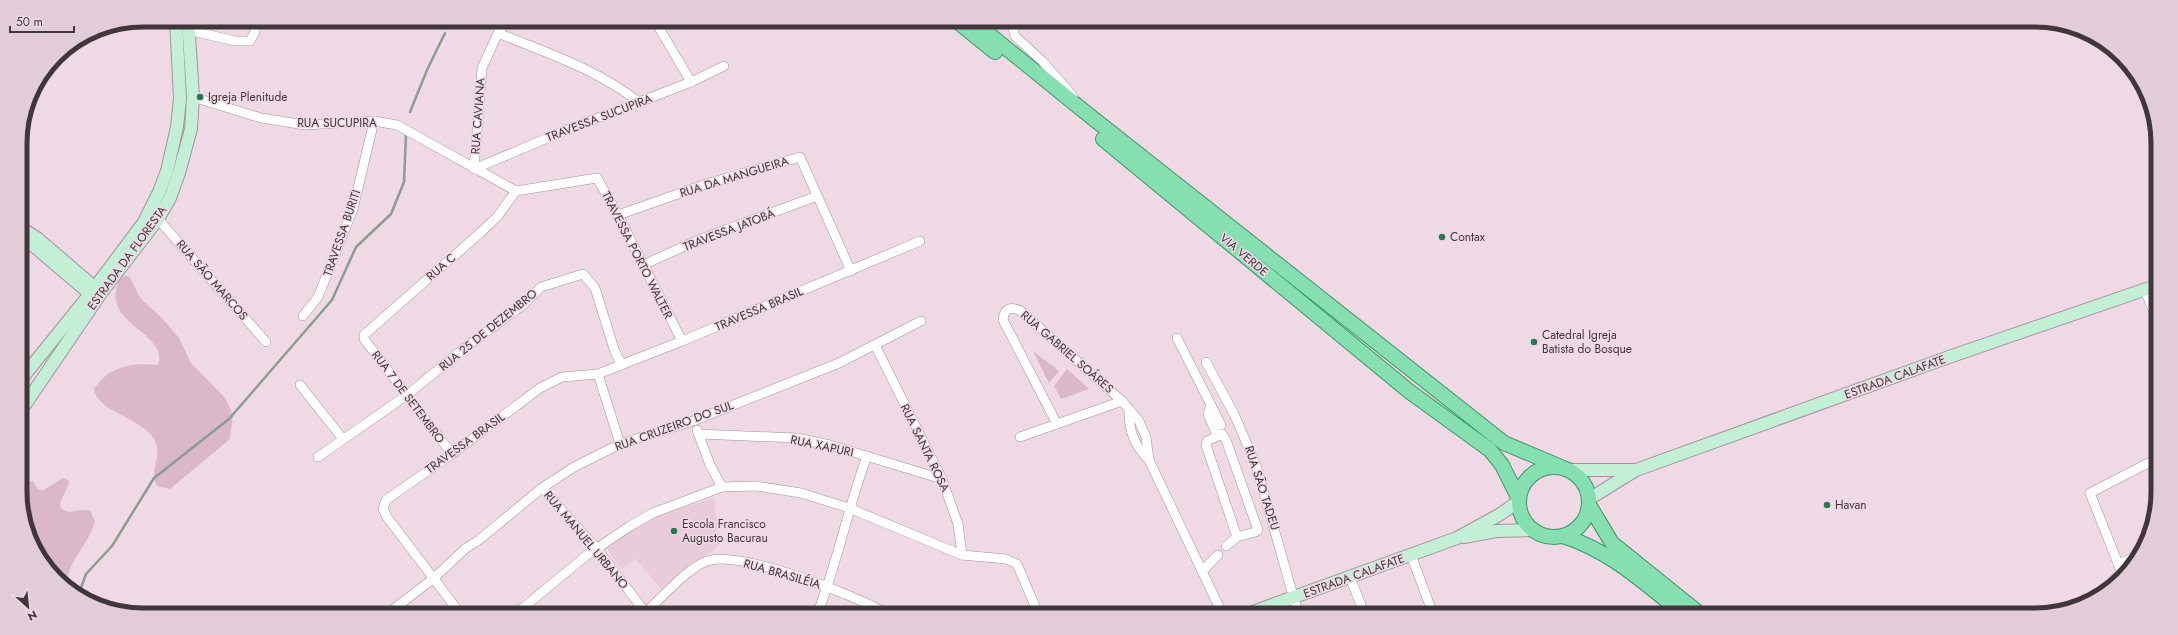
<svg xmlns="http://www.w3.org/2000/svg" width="2178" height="635" viewBox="0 0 2178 635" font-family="Jost,sans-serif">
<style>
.built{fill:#e9cbda}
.green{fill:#dab7c9}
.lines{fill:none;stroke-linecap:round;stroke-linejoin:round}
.stream{stroke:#8a9e90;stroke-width:2.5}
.street-casing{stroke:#a6919b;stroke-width:10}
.secondary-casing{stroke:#a6919b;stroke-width:14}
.primary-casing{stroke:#3a9665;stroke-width:16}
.street{stroke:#fff;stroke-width:9}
.secondary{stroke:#c3efd7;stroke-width:12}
.primary{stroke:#86dfb0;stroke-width:14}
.poi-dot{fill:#277a4c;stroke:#efd9e4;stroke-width:1.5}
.labels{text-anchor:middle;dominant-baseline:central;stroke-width:3;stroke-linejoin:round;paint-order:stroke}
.poi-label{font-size:12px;fill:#40373c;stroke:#efd9e4;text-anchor:start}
.street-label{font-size:12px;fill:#40373c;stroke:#efd9e4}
.rim{fill:none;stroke:#40373c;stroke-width:5}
</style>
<rect width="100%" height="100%" fill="#efd9e4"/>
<polygon class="built" points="714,498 719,546 661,589 636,559 621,569 605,546 655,516"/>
<g class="green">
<path d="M 124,276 L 129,276 L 141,299 L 162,318 L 179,338 L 191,363 L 225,398 L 233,415 L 230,439 L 170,489 L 157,486 C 148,470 164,455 154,439 C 142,418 97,412 94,389 C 109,366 132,362 158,365 C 170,337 110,324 116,292 C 117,284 118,280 124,276 Z"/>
<polygon points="1033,351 1059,371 1049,383"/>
<polygon points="1067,369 1089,389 1061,399 1054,386"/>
<path d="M 63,478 L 69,481 C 68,491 61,496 60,506 C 67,518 79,507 90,511 L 95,521 C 90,543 69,558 66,585 L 51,573 L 22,516 L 22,482 L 33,481 L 37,488 L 42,491 Z"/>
</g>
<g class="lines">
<g class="stream">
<polyline points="410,112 427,70 445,33"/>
<polyline points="78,596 86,574 112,546 154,478 229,419 332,300 356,247 391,214 404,182 406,134"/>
</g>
<g class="street-casing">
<g id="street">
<polyline points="506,21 498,33 482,68 474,169 564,131 691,82 724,66"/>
<polyline points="655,21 691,82"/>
<polyline points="1011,22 1015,36 1043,62 1073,96"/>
<polyline points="188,30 235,41 250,41 255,32 255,20"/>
<path d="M 498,33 C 547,53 597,69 640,103"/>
<polyline points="193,97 261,118 305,125 374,121 397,125 516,191"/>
<polyline points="516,191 597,178 618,215 682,341"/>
<polyline points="618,215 709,183 800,157 851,271"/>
<polyline points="158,219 266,342"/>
<polyline points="643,265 698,240 817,196"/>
<polyline points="2145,290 2155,315"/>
<polyline points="303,316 318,297 353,209 374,121"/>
<polyline points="1177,338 1221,425"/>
<polyline points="875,345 942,479 958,524 962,555"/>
<polyline points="1206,362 1234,414 1256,465 1298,613"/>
<polyline points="598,374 620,444"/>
<polyline points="300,385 343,439"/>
<polyline points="1211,405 1208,414 1217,435"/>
<path d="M 1129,412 C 1129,432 1135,446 1149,460 L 1222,613"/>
<path d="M 1057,424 L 1003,320 C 1004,308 1011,306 1021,311 L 1122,401 L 1139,421 L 1146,437 L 1149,460"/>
<polyline points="697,430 710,465 722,487"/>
<polyline points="698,434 797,438 830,445 942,479"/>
<polyline points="1020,437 1122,401"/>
<polyline points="452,454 364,339 364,335 480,233 497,217 516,191"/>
<polyline points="318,457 407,395 462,350 524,304 541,287 583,274 595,288 615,352 622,365"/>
<polyline points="542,488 597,549 645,612"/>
<polyline points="1226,546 1237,537 1255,532 1258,530 1226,440 1222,434 1207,441 1206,445 1237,537"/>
<polyline points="1411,555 1433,614"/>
<polyline points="2118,564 2139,555"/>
<polyline points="1202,571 1218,555"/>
<polyline points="2123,576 2090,493 2154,460"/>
<polyline points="1350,577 1364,613"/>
<polyline points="391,611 434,578 466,548 479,540 542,488 574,467 620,444 693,421 839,363 921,321"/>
<polyline points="459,612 387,517 383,509 386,500 452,454 540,388 562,377 598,374 682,341 920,241"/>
<polyline points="518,612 587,555 630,526 653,513 722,487 756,486 801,493 849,508 962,555 1006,559 1017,564 1038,613"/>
<path d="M 646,612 C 661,598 689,567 707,561 C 741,550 851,594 884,612"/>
<path d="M 818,612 C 838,561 848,507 867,456"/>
</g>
</g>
<g class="secondary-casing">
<g id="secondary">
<polyline points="21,228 37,238 100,292"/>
<polyline points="21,238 35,247 96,299"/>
<polyline points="22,378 90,294 144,222 159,192 167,171 177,127 180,99 176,20"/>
<polyline points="22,409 101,293 158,219 170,198 179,173 191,129 193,97 188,20"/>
<polyline points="1570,470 1635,470"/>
<polyline points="1589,499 1636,470 1949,357 2155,286"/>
<polyline points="1464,537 1496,531 1532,530"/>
<polyline points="1250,613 1457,538 1499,515 1518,502"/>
</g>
</g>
<g class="primary-casing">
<g id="primary">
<polyline points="958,22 995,52"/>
<polyline points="974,22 1085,112 1504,443 1561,467"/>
<polyline points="1103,139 1410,392 1490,450 1502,465 1518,497"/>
<circle cx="1554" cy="502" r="35"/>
<polyline points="1589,505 1612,543 1700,614"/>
<path d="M 1563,536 C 1609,550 1646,584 1683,614"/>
</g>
</g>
<use href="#street" class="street"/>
<use href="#secondary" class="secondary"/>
<use href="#primary" class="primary"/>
</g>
<g class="poi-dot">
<circle cx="200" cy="97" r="4"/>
<circle cx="1442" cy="237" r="4"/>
<circle cx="1534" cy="342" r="4"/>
<circle cx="1827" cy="505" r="4"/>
<circle cx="674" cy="531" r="4"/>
</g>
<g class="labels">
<g class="poi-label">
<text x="208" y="97">Igreja Plenitude</text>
<text x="1450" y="237">Contax</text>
<text x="1542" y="335">Catedral Igreja<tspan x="1542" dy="14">Batista do Bosque</tspan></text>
<text x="1835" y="505">Havan</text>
<text x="682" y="524">Escola Francisco<tspan x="682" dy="14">Augusto Bacurau</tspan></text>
</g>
<g class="street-label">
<text transform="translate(478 116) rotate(-86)">RUA CAVIANA</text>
<text transform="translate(599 118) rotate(-21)">TRAVESSA SUCUPIRA</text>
<text x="337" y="123">RUA SUCUPIRA</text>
<text transform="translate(734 177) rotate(-17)">RUA DA MANGUEIRA</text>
<text transform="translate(729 230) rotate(-21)">TRAVESSA JATOBÁ</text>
<text transform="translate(342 233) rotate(-71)">TRAVESSA BURITI</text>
<text transform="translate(637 255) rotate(63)">TRAVESSA PORTO WALTER</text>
<text transform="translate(1244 255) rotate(40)">VIA VERDE</text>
<text transform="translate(127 258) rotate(-54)">ESTRADA DA FLORESTA</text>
<text transform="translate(441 267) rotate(-41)">RUA C</text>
<text transform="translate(212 280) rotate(49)">RUA SÃO MARCOS</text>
<text transform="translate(759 309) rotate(-23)">TRAVESSA BRASIL</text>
<text transform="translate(488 330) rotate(-39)">RUA 25 DE DEZEMBRO</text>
<text transform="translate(1067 352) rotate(41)">RUA GABRIEL SOÁRES</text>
<text transform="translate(1895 377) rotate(-20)">ESTRADA CALAFATE</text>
<text transform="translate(408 397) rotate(53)">RUA 7 DE SETEMBRO</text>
<text transform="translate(674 426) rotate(-20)">RUA CRUZEIRO DO SUL</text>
<text transform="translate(465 443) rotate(-36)">TRAVESSA BRASIL</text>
<text transform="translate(822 446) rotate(12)">RUA XAPURI</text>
<text transform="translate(925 448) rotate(64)">RUA SANTA ROSA</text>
<text transform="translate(1262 488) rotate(72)">RUA SÃO TADEU</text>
<text transform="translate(586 540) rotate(50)">RUA MANUEL URBANO</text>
<text transform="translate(782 574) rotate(16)">RUA BRASILÉIA</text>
<text transform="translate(1354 576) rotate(-20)">ESTRADA CALAFATE</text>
</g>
</g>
<path d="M0 0H2178V635H0ZM143 27H2035A116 116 0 0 1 2151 143V492A116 116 0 0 1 2035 608H143A116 116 0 0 1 27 492V143A116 116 0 0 1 143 27Z" fill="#e1ccd7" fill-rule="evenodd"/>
<path class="rim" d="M143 27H2035A116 116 0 0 1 2151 143V492A116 116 0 0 1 2035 608H143A116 116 0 0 1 27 492V143A116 116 0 0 1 143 27Z"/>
<g transform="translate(28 607) rotate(153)" stroke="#efd9e4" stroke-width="3" paint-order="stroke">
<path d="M0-3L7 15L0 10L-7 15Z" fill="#40373c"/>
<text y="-6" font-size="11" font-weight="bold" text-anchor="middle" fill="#40373c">N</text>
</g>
<path d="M10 26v6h64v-6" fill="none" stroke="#40373c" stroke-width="2"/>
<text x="16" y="26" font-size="12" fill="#40373c" stroke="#efd9e4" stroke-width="3" paint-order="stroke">50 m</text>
</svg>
